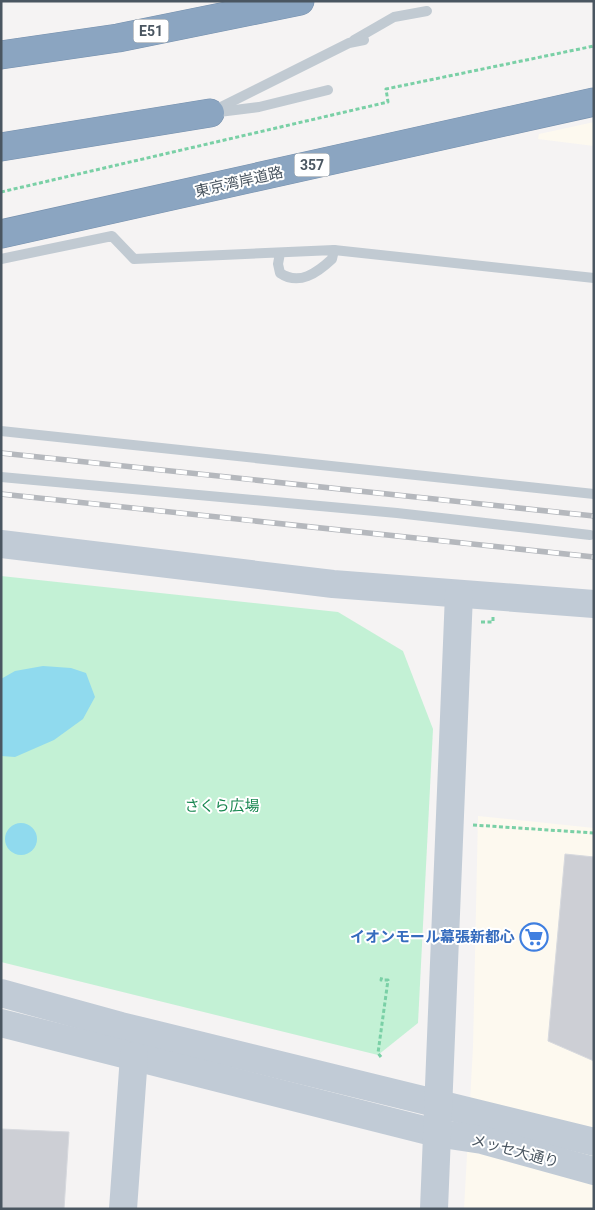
<svg xmlns="http://www.w3.org/2000/svg" width="595" height="1210" viewBox="0 0 595 1210" font-family="Roboto,'Noto Sans JP',sans-serif">
<style>
.commercial{fill:#fdf9ef}
.green{fill:#c3f1d5}
.water{fill:#90daee}
.building{fill:#cdcfd5;stroke:#d7d9de}
.lines{fill:none;stroke-linecap:round;stroke-linejoin:round}
.highway-casing{stroke:#7690ad;stroke-width:29}
.path{stroke:#7ad0a6;stroke-width:3;stroke-dasharray:4 2.5;stroke-linecap:butt}
.lane{stroke:#c1cad2;stroke-width:10}
.secondary{stroke:#c1cbd6;stroke-width:28}
.highway{stroke:#8ba5c1;stroke-width:28}
.rail-casing{stroke:#b5b8bd;stroke-width:5.5}
.rail{stroke:#fff;stroke-width:4;stroke-dasharray:11;stroke-linecap:butt}
.labels{text-anchor:middle;dominant-baseline:central;stroke-width:4;stroke-linejoin:round;paint-order:stroke}
.shield{fill:#fff;stroke:#808990;stroke-width:1}
.shield-label{font-size:14px;font-weight:bold;fill:#4a5661}
.street-label{font-size:15px;fill:#4a5661;stroke:#fff}
.park-label{font-size:15px;fill:#17864f;stroke:#fff}
.shop-label{font-size:15px;font-weight:bold;fill:#366cbe;stroke:#fff;text-anchor:end}
</style>
<rect width="100%" height="100%" fill="#f5f3f3"/>
<g class="commercial">
<polygon points="594,122 594,146 538,139 539,134"/>
<polygon points="478,816 594,828 594,1209 464,1209 473,1047"/>
</g>
<polygon class="green" points="1,576 338,612 403,651 433,729 418,1023 378,1055 1,962"/>
<g class="water">
<polygon points="43,666 71,668 86,673 95,697 83,719 54,740 15,757 1,756 1,679 15,671"/>
<circle cx="21" cy="839" r="16"/>
</g>
<g class="building">
<polygon points="565,854 594,857 594,1061 548,1041"/>
<polygon points="1,1129 69,1132 64,1209 1,1209"/>
</g>
<g class="lines">
<g class="highway-casing">
<g id="highway">
<polyline points="1,55 118,38 300,1"/>
<polyline points="1,147 210,113"/>
<polyline points="1,234 594,102"/>
</g>
</g>
<g class="path">
<polyline points="1,192 388,102 386,89 594,46"/>
<polyline points="481,622 493,622 493,617"/>
<polyline points="473,825 594,833"/>
<polyline points="381,1057 378,1053 388,980 381,980 382,976"/>
</g>
<g class="lane">
<polyline points="354,40 394,17 427,11"/>
<polyline points="211,112 349,43 364,40"/>
<polyline points="219,112 259,107 328,90"/>
<polyline points="334,250 594,278"/>
<path d="M 1,259 L 112,236 L 134,259 L 334,250 L 332,259 C 317,273 299,286 280,273 L 278,264 L 280,253"/>
<polyline points="1,431 594,494"/>
<polyline points="1,477 397,513 590,535"/>
</g>
<g class="secondary">
<polyline points="1,544 333,584 594,604"/>
<polyline points="1,993 121,1026 594,1142"/>
<polyline points="1,1023 436,1133 482,1140 594,1171"/>
<polyline points="123,1209 134,1056"/>
<polyline points="434,1209 459,594"/>
</g>
<use href="#highway" class="highway"/>
<g class="rail-casing">
<g id="rail">
<polyline points="1,453 594,516"/>
<polyline points="1,494 594,557"/>
</g>
</g>
<use href="#rail" class="rail"/>
</g>
<defs>
<g id="supermarket-ring" transform="scale(1.4375)"><circle r="9.5" fill="#fff" stroke="#3f7fe0" stroke-width="1.5"/><path d="M-6-5.5h2.5l.6 2H6L4.5 2H-2.5L-4.4-4H-6ZM-1.5 3.2a1.3 1.3 0 1 0 .1 0ZM3 3.2a1.3 1.3 0 1 0 .1 0Z" fill="#3f7fe0"/></g>
</defs>
<g fill-rule="evenodd">
<use href="#supermarket-ring" x="534" y="937"/>
</g>
<g class="labels">
<g class="shield">
<rect x="133.5" y="19.5" width="35" height="23" rx="4"/>
<rect x="294.5" y="153.5" width="35" height="23" rx="4"/>
</g>
<g class="shield-label">
<text x="151" y="31">E51</text>
<text x="312" y="165">357</text>
</g>
<g class="street-label">
<text transform="translate(239 182) rotate(-13)">東京湾岸道路</text>
<text transform="translate(515 1151) rotate(15)">メッセ大通り</text>
</g>
<g class="park-label">
<text x="222" y="806">さくら広場</text>
</g>
<g class="shop-label">
<text x="515" y="937">イオンモール幕張新都心</text>
</g>
</g>
<rect width="595" height="1210" fill="none" stroke="#4a5661" stroke-width="5"/>
</svg>
